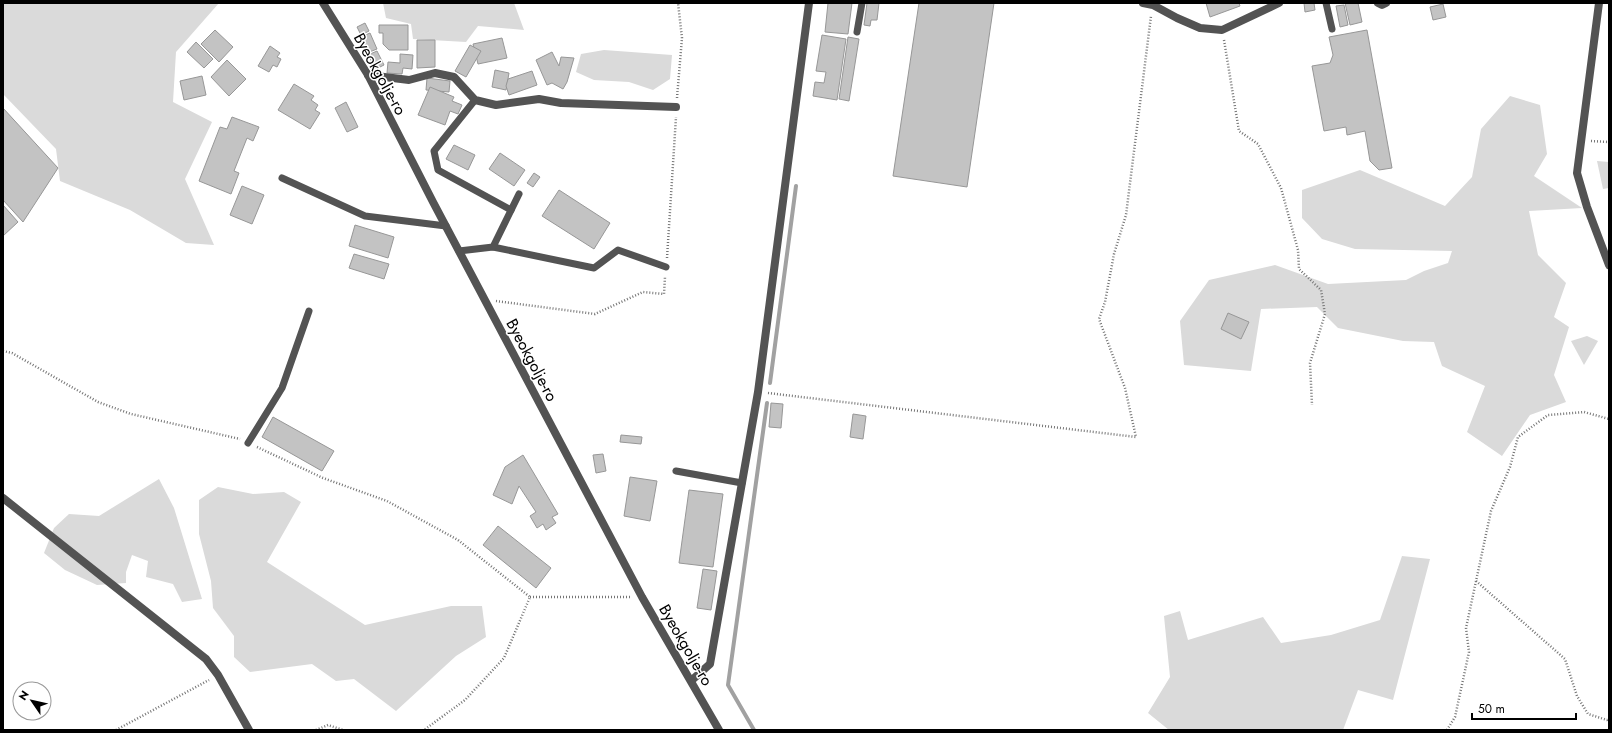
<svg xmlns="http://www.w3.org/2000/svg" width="1612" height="733" viewBox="0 0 1612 733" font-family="Jost,sans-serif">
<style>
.green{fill:#dadada}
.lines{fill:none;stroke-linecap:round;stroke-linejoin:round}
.stream{stroke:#a1a1a1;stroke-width:4}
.building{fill:#c3c3c3;stroke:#979797}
.path{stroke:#757575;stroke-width:2.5;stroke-dasharray:1 2;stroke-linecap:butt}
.service{stroke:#535353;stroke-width:7}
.minor{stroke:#535353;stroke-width:8}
.tertiary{stroke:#535353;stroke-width:8}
.labels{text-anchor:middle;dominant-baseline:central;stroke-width:3;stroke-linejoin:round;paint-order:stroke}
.street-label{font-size:16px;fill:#000;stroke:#fff}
</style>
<rect width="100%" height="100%" fill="#fff"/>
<g class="green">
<polygon points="3,3 219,3 176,52 173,102 212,122 185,179 214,245 186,243 130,210 60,181 56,149 3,94"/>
<polygon points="383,3 514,3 524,30 478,26 466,42 413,39 411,24 386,18"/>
<polygon points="604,50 672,55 670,79 653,90 629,82 594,80 576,72 581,54"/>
<polygon points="1510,96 1540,105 1547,154 1534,176 1582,208 1529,211 1538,255 1566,283 1554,317 1569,327 1554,375 1566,402 1530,415 1502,456 1467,432 1485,386 1442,366 1434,342 1403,341 1338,328 1317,307 1261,309 1251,371 1184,365 1180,321 1209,280 1275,265 1328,284 1406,280 1424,271 1448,263 1452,251 1355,249 1322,239 1302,218 1302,190 1360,170 1445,206 1472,177 1481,129"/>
<polygon points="1597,161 1609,162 1609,188 1603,189"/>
<polygon points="1587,336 1598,341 1584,365 1571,341"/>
<polygon points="159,479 174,508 202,599 182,602 173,584 146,577 148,561 132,555 126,572 126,583 97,585 65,570 44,553 54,528 69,514 99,516"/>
<polygon points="218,487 253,494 284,492 301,502 267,562 365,625 451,606 482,606 486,637 456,656 396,711 354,679 336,681 312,664 250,672 234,657 234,636 213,608 211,581 199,534 199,500"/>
<polygon points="1402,556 1430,559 1393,700 1358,690 1343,730 1169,730 1148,713 1170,677 1164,616 1180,611 1188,640 1263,617 1281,643 1331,635 1380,620"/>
</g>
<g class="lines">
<g class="stream">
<polyline points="770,383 796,186"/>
<polyline points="754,730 728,685 767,403"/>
</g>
</g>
<g class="building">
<polygon points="828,3 852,3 848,34 825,32"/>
<polygon points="867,3 879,3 877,20 871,20 870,26 864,25"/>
<polygon points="919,3 994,3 967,187 893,176"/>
<polygon points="1206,3 1239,3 1240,6 1210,17"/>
<polygon points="1304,3 1314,3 1315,10 1305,12"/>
<polygon points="1345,3 1358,3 1362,22 1350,25"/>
<polygon points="1443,4 1446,17 1433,20 1430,7"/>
<polygon points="1344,5 1348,25 1340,27 1336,6"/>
<polygon points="365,23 369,31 361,35 357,27"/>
<polygon points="379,25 408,25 408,50 389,50 383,44 383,33 379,33"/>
<polygon points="215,30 233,47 219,62 201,44"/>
<polygon points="1367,30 1392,168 1379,170 1370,161 1365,131 1347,135 1346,127 1324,131 1312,66 1330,63 1333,55 1329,37"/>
<polygon points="370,33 377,49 367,53 361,37"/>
<polygon points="822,35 846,39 837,100 813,96 815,82 824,83 826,72 816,71"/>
<polygon points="848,37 859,39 849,101 839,99"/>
<polygon points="502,38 507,58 478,64 473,44"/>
<polygon points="417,40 435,40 435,67 417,68"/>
<polygon points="196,42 213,59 204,68 187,52"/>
<polygon points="470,45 481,51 466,77 455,71"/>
<polygon points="270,46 280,53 277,57 281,59 277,67 273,65 269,72 258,66"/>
<polygon points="377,51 384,65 376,69 368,55"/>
<polygon points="552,52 559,66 561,57 574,58 567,82 563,89 552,83 547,85 536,60"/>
<polygon points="400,54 413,55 412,69 403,68 402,74 387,73 388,62 400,63"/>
<polygon points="227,60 246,79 229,96 211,77"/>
<polygon points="495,70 509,73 506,90 492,87"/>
<polygon points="532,71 537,85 509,95 506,86 508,79"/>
<polygon points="202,76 206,95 184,100 180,81"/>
<polygon points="427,78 450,81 449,92 426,90"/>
<polygon points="294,84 314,96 311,100 318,105 315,110 320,113 310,129 278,110"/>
<polygon points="430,87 454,97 452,101 462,105 458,114 450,111 445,125 418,115"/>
<polygon points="346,102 358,127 347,132 335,108"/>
<polygon points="3,108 58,168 23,222 3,200"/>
<polygon points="232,117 259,127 253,141 247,138 234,171 239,173 231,194 199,181 220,127 227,129"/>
<polygon points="454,145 475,155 468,170 446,159"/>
<polygon points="500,153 525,170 514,186 489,169"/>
<polygon points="534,173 540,177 533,187 527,183"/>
<polygon points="242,186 264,195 252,224 230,215"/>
<polygon points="559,190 610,223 594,249 542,216"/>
<polygon points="3,205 18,222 3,236"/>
<polygon points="355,225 394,237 388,258 349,246"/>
<polygon points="354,254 389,264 384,279 349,268"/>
<polygon points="1228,313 1249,322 1241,339 1221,329"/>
<polygon points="771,403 783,404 781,428 769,427"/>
<polygon points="853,414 866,416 863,439 850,437"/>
<polygon points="273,417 334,451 322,471 262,437"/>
<polygon points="621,435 642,437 641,444 620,442"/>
<polygon points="603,454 606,471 596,473 593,455"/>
<polygon points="523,455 558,514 552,517 556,523 546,530 543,524 537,528 530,516 536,512 519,486 512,504 493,495 505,467"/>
<polygon points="630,477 657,481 650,521 624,516"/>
<polygon points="689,490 723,494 713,567 679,563"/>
<polygon points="498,526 551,568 536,588 483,545"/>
<polygon points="703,569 717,571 711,610 697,608"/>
</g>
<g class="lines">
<g class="path">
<polyline points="1224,40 1239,131 1258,144 1281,188 1298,250 1299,269 1321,290 1325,314 1310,363 1312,405"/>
<polyline points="677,98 682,38 678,3"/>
<polyline points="1591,141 1609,142"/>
<polyline points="667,258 676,117"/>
<polyline points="496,301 595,314 643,292 664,294 665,277"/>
<polyline points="3,351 12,353 98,402 131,414 240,439"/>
<polyline points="768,393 1136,437 1125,388 1099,319 1105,302 1114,254 1126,215 1151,16"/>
<polyline points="257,447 323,478 387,501 458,540 530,597 504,658 465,700 424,730"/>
<polyline points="1476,581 1565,659 1577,696 1588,714 1607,720 1609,719"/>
<polyline points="530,597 631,597"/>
<polyline points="116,730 209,680"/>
<polyline points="316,730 328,725 343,730"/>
<polyline points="1447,730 1455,717 1469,652 1466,628 1491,511 1510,467 1518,437 1548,415 1584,412 1609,419"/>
</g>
<g class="service">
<polyline points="1326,3 1332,29"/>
<polyline points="857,32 862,3"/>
<polyline points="475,100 434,151 438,170 511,210"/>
<polyline points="282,178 365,216 446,226"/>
<polyline points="493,247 594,268 618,250 666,267"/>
<polyline points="459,251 493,247 519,194"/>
<polyline points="248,443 282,388 309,311"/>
<polyline points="676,471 742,483"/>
</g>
<g class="minor">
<polyline points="1143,3 1153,5 1177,18 1200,28 1222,30 1279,3"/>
<polyline points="1378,3 1382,5 1386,3"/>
<polyline points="1599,3 1577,173 1587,207 1609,265"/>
<polyline points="368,75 409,80 435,73 454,77 475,100 496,105 539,99 561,103 676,107"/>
<polyline points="3,498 206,659 218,675 249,730"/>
<polyline points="692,680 710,664 758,392 809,3"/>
</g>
<polyline class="tertiary" points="323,3 368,75 433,202 642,597 719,730"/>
</g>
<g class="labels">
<g class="street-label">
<text transform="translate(380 74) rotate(61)">Byeokgolje-ro</text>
<text transform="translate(532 360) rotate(62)">Byeokgolje-ro</text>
<text transform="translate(686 645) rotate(60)">Byeokgolje-ro</text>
</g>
</g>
<rect width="1612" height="733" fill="none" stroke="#000000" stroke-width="8"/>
<g transform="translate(32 701) rotate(304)"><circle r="19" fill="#ffffff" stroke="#999999"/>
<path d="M0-3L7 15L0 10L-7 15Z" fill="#000000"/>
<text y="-6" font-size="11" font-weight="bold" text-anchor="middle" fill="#000000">N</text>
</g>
<path d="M1472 713v6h104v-6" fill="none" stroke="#000000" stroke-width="2"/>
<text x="1478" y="713" font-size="12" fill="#000000" stroke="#ffffff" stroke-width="3" paint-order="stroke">50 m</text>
</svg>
